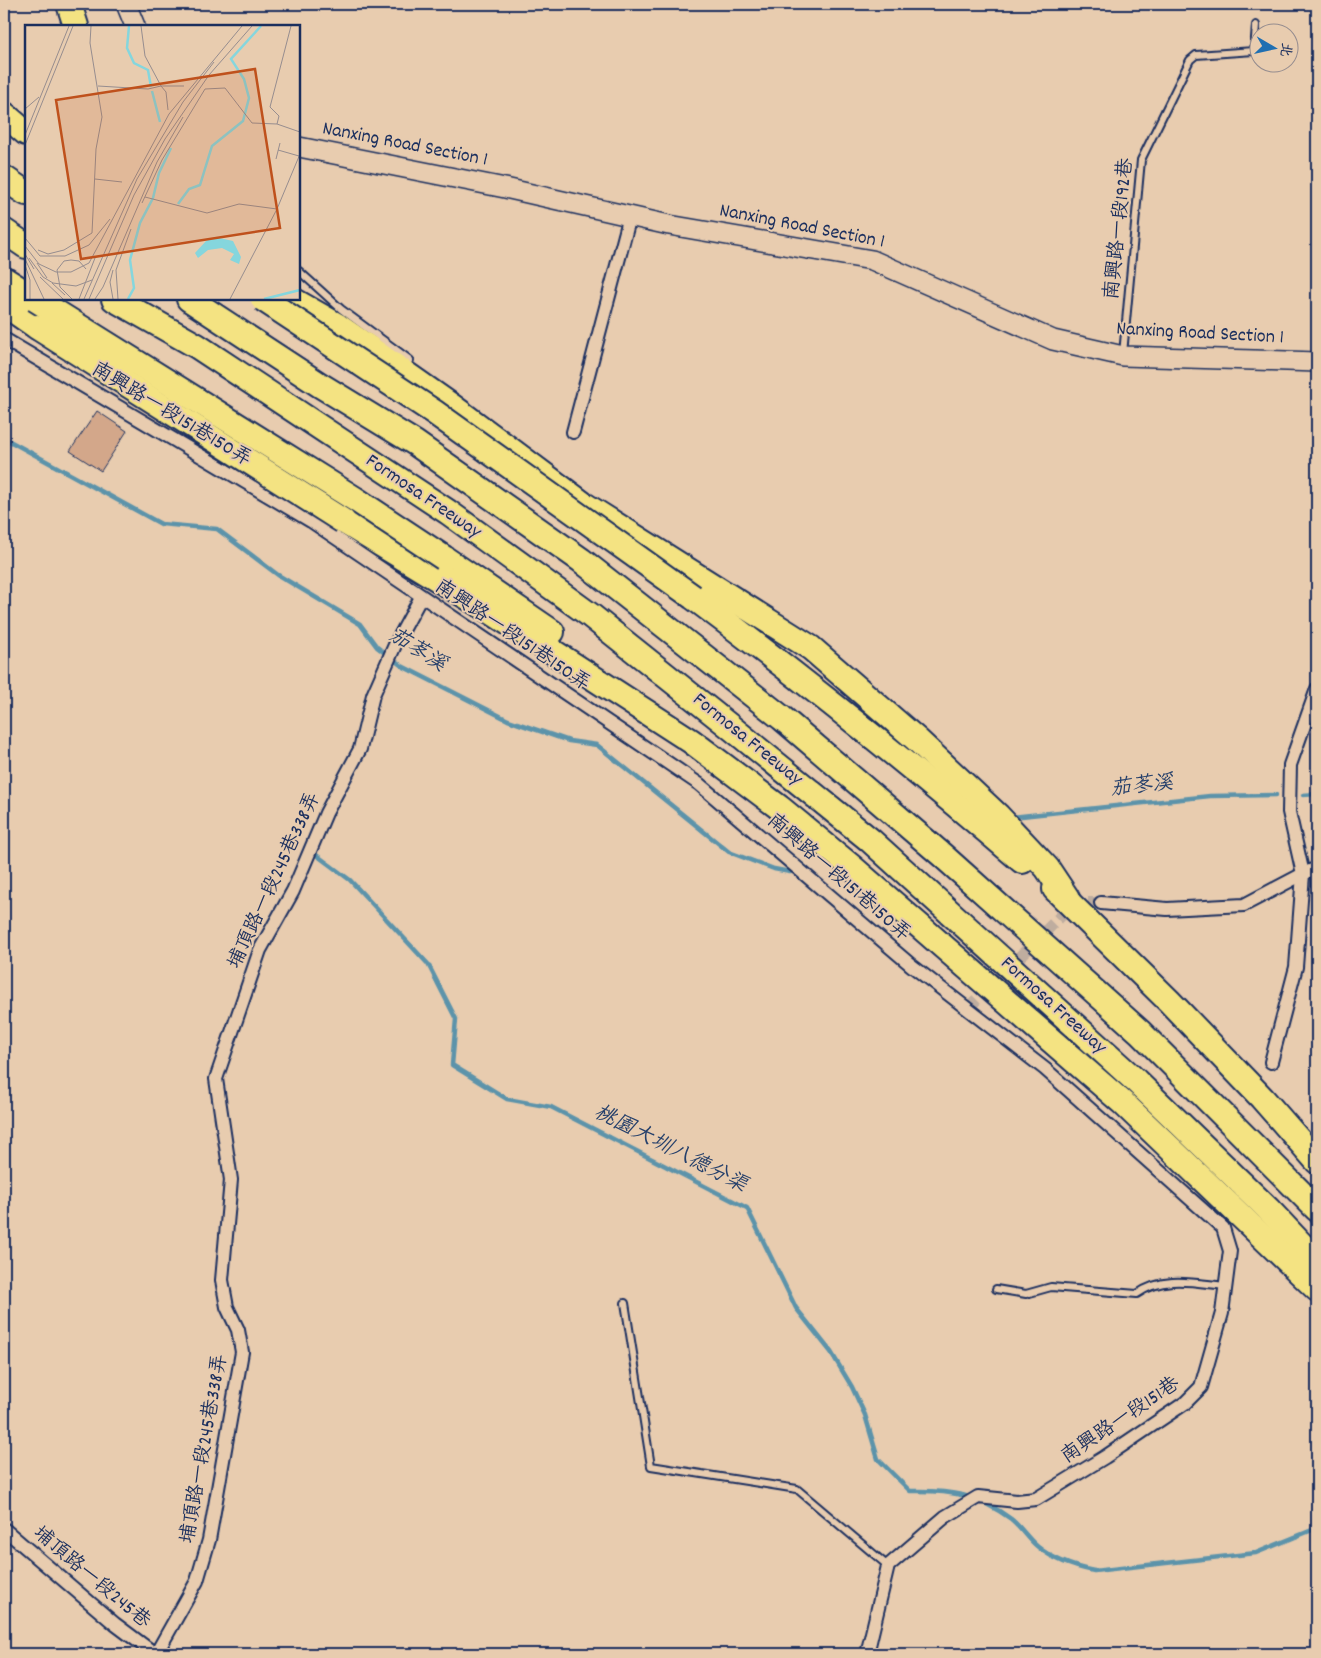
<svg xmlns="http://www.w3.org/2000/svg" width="1321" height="1658" viewBox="0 0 1321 1658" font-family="Dekko,'LXGW WenKai TC',sans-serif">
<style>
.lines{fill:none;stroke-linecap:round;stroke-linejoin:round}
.stream{stroke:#5b93aa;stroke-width:4.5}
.building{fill:#d3a78a;stroke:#1b2f5e}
.street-tunnel{stroke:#bfad9f;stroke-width:12;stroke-dasharray:12 6;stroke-linecap:butt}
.lane-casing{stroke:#1b2f5e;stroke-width:10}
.street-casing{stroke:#1b2f5e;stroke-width:16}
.secondary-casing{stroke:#1b2f5e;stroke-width:22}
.highway-casing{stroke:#1b2f5e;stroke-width:28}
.lane{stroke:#e8ccaf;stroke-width:6}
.street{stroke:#e8ccaf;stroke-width:12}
.secondary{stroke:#e8ccaf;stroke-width:19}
.highway{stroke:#f4e382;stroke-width:24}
.highway-bridge-casing{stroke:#1b2f5e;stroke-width:28;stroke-linecap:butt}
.highway-bridge{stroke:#f4e382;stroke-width:24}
.labels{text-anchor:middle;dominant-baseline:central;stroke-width:4;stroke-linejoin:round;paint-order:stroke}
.street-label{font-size:20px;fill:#1b2f5e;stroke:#e8ccaf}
.water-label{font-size:21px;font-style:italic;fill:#26406b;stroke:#e8ccaf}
.inset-river{fill:none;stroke:#85d6dd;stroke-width:2.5}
.inset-road{fill:none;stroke:#968d8f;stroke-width:1}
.view{fill:#bf511c;fill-opacity:0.15;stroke:#bf511c;stroke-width:2.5}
.inset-edge{fill:none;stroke:#1b2f5e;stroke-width:2.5}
</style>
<rect width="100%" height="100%" fill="#e8ccaf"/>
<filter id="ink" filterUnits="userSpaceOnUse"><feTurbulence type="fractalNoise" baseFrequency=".02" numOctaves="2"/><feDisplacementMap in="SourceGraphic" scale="10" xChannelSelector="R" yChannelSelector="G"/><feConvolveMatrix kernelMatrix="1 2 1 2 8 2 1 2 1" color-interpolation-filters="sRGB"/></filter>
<g filter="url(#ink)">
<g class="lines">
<g class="stream">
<polyline points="4,438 161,524 217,529 278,575 360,624 377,647 402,666 508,720 569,741 597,745 729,852 774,869 790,872"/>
<polyline points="1303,795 1317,794"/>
<polyline points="1012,817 1210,796 1276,795"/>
<path d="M 315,854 L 350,880 L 428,964 L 456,1019 L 452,1065 L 507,1099 L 551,1107 L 747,1208 L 796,1308 L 831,1352 L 852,1387 L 865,1415 L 878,1459 L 910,1491 C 951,1490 977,1494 1011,1519 C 1021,1527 1028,1539 1038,1547 C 1054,1560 1074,1567 1094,1571 L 1256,1553 L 1317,1528"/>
</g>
</g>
<polygon class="building" points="97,411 127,431 101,471 70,451"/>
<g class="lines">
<polyline class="street-tunnel" points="968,1008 1070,907 1088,903 1101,903"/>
<g class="lane-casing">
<g id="lane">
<polyline points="299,271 341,309 410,360"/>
<polyline points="1123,354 1141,160 1190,60 1196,55 1254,51 1256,25"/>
<path d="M 996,1289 L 1026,1294 L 1051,1287 L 1137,1294 C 1164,1275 1194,1283 1225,1286"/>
<polyline points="625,1303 651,1466 797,1489 888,1566"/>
</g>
</g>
<g class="street-casing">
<g id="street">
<polyline points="4,339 311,521 699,784 911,965 1045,1069 1223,1228 1230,1251 1222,1313 1201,1387 1185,1403 1105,1457 1036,1499 1017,1501 978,1497 945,1517 888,1566 867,1654"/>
<polyline points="573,432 630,216"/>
<polyline points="1101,903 1167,909 1244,905 1303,874 1289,812 1290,765 1317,689"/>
<polyline points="1271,1062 1296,967 1303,874 1317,868"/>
<polyline points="4,1529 115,1624 155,1654"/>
<polyline points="156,1654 197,1581 209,1540 242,1352 238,1330 227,1307 222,1280 231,1180 216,1079 260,950 293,891 326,813 360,749 373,695 395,645 421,597"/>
</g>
</g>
<g class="secondary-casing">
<g id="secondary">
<polyline points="126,4 135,26"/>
<polyline points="299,147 505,188 669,225 872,260 1053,340 1123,356 1317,362"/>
</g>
</g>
<g class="highway-casing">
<g id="highway">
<polyline points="69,4 76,26"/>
<polyline points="4,114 26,133"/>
<polyline points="4,178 26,193"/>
<polyline points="4,231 26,246"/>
<polyline points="4,279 26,293"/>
<polyline points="114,299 197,346 448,512 590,615 728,725 870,840 1136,1081 1268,1209 1317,1261"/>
<polyline points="189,299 320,385 415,443 581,560 782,718 942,855 1140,1032 1317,1209"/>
<polyline points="291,299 338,326 453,407 583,504 811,648 916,739 998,816 1047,868 1067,898"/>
<polyline points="4,304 37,327"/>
<polyline points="343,521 487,609 691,741 780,808 853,868 1123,1103 1317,1289"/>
<polyline points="444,558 552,632"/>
<path d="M 693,597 C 806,681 915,769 1022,861"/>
<polyline points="1055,889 1169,1001 1262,1098 1317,1161"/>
</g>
</g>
<use href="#lane" class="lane"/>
<use href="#street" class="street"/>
<use href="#secondary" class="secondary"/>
<use href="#highway" class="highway"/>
<g class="highway-bridge-casing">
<g id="highway-bridge">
<polyline points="35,299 355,499 444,558"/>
<polyline points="263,299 434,412 693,597"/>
<polyline points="37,327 343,521"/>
</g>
</g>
<use href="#highway-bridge" class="highway-bridge"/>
</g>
</g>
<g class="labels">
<g class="street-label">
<text transform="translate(405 145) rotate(11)">Nanxing Road Section 1</text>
<text transform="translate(802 227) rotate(11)">Nanxing Road Section 1</text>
<text transform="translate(1120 229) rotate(-84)">南興路一段192巷</text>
<text transform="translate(1200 334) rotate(3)">Nanxing Road Section 1</text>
<text transform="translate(171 415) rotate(31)">南興路一段151巷150弄</text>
<text transform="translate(423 497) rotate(34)">Formosa Freeway</text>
<text transform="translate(512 636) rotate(34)">南興路一段151巷150弄</text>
<text transform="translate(747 740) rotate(39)">Formosa Freeway</text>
<text transform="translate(838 878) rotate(41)">南興路一段151巷150弄</text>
<text transform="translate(275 881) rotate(-65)">埔頂路一段245巷338弄</text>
<text transform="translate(1053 1006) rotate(42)">Formosa Freeway</text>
<text transform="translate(1121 1421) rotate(-34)">南興路一段151巷</text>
<text transform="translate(205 1449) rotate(-80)">埔頂路一段245巷338弄</text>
<text transform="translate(91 1578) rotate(40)">埔頂路一段245巷</text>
</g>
<g class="water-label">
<text transform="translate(417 651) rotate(32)">茄苳溪</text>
<text transform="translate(1142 787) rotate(-6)">茄苳溪</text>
<text transform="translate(670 1150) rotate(27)">桃園大圳八德分渠</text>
</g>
</g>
<g transform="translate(25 25)">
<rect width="275" height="275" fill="#e8ccaf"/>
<path d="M 190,212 L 208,216 L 216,232 L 214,239 L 205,235 L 209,229 L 197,223 L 183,225 L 173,233 L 170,228 L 181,216 Z" fill="#85d6dd"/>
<path class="inset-river" d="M 104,1 L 102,23 L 109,38 L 123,45 L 126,62M 127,66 L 135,97M 153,179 L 164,164 L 175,160 L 187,121 L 218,96 L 224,73 L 219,54 L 206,34 L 236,1M 103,274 L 109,263 L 105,235 L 115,198 L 128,173 L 134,148 L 146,123M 239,274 L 275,265"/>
<path class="inset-road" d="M 116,1 L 120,31 L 136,61 L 159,61M 73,61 L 123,64 L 136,61 L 141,67 L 143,85M 0,84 L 14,72M 252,99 L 254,91 L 245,82 L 266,1M 0,110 L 44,1M 0,120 L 48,1M 253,125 L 274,131M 251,134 L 255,118M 70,154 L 97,157M 120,172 L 182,188 L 214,179 L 252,184M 117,178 L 137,135 L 180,64 L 200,63 L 227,98 L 252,99 L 275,107M 0,213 L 15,231 L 40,231 L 64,220 L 85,194M 0,221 L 14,239 L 31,247 L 46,247 L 64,238 L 144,89 L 217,1M 13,225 L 23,229 L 39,225 L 67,208 L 71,124 L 77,92 L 65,18 L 66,1M 0,229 L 9,244M 4,233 L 18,252 L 28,258 L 51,261 L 67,255M 0,234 L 19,274M 12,238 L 22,253M 0,240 L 5,255 L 5,274M 88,245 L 85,257 L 88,274M 15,252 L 38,274M 27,258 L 40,270M 47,274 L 35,262 L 32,245 L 39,236 L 46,235 L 54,236 L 61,244M 54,274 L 70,233M 59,274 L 112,154 L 158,77 L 189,37M 64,274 L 109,170 L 140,114 L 184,50 L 227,1M 70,274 L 78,262 L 132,137 L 158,92M 93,274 L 91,245 L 106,204M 205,274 L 252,184 L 275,129"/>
<path class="view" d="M 230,44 L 255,203 L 56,234 L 31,75 Z"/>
<rect width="275" height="275" class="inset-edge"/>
</g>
<rect width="1321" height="1658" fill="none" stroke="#e8ccaf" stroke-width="20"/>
<rect x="10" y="10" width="1301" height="1638" fill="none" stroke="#1b2f5e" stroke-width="2" filter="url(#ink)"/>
<g transform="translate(1274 48) rotate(99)"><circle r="24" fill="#e8ccaf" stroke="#968d8f"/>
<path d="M0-4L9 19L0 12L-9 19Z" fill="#1f6fb2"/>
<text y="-8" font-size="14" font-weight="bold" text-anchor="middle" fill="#1b2f5e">北</text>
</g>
</svg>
